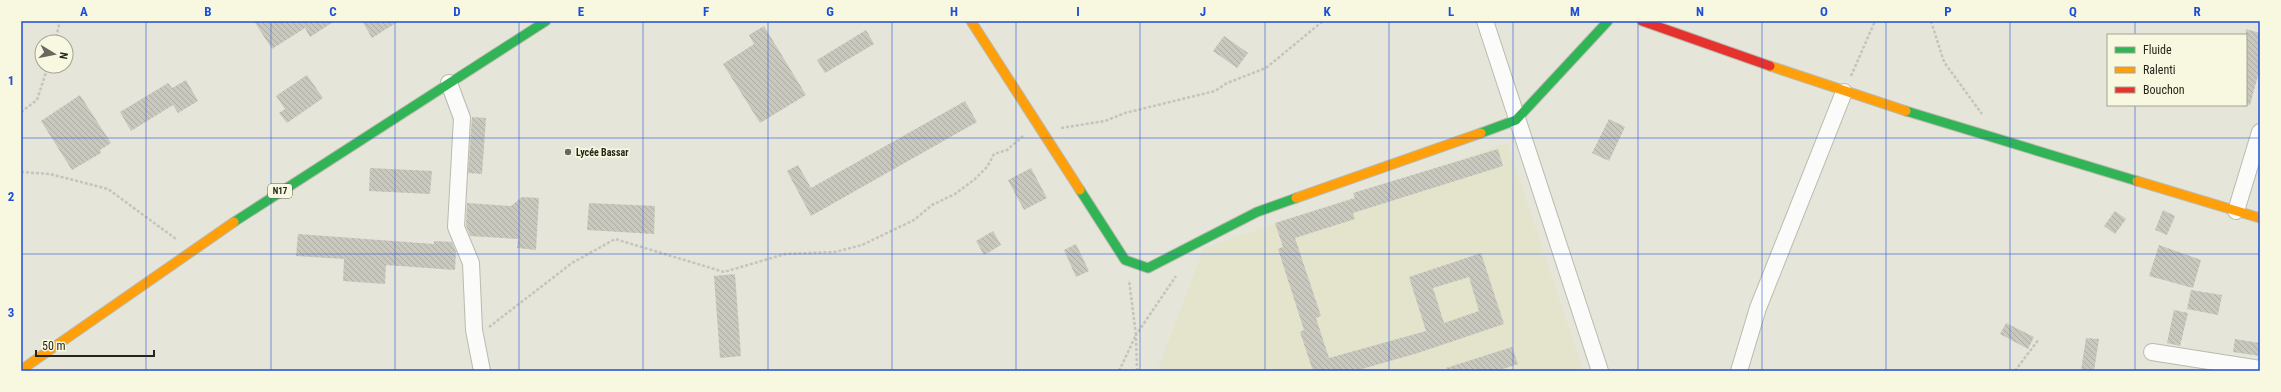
<svg xmlns="http://www.w3.org/2000/svg" width="2281" height="392" viewBox="0 0 2281 392" font-family="'Roboto Condensed',sans-serif">
<style>
.built{fill:#e4e4cd}
.building{fill:url(#building-back-hatch);fill-rule:evenodd}
.lines{fill:none;stroke-linecap:round;stroke-linejoin:round}
.street-casing{stroke:#babaaf;stroke-width:18}
.fast-casing{stroke:#babaaf;stroke-width:11}
.slow-casing{stroke:#babaaf;stroke-width:11}
.jam-casing{stroke:#babaaf;stroke-width:11}
.path{stroke:#c4c4c0;stroke-width:2.5;stroke-dasharray:3 2;stroke-linecap:butt}
.street{stroke:#fbfbf9;stroke-width:16}
.fast{stroke:#30b455;stroke-width:9}
.slow{stroke:#ff9f0a;stroke-width:9}
.jam{stroke:#e5322d;stroke-width:9}
.grid{fill:none;stroke:#1d4ed8;stroke-width:1;stroke-opacity:0.55}
.poi-dot{fill:#68685e;stroke:#f8f8e0;stroke-width:1.5}
.labels{text-anchor:middle;dominant-baseline:central;stroke-width:3.5;stroke-linejoin:round;paint-order:stroke}
.shield{fill:#f8f8e0;stroke:#646457;stroke-width:1}
.shield-label{font-size:9px;font-weight:bold;fill:#25251c}
.poi-label{font-size:10px;font-weight:bold;fill:#25251c;stroke:#f8f8e0;text-anchor:start}
.neatline{fill:none;stroke:#1d4ed8;stroke-width:1.5}
.grid-label{font-size:13px;text-anchor:middle;font-weight:bold;fill:#1d4ed8}
</style>
<defs>
<pattern id="building-back-hatch" width="6" height="6" patternUnits="userSpaceOnUse"><rect width="6" height="6" fill="#c8c8be"/><path d="M-1 5l2 2M0 0l6 6M5-1l2 2" fill="none" stroke="#acaca3"/></pattern>
</defs>
<rect width="100%" height="100%" fill="#e5e5d9"/>
<polygon class="built" points="1507,143 1583,371 1157,371 1204,248"/>
<g class="building">
<polygon points="254,21 335,21 310,37 305,28 272,49"/>
<polygon points="362,21 399,21 372,38"/>
<polygon points="764,26 806,95 760,123 723,64 754,44 749,35"/>
<polygon points="2246,29 2260,33 2260,68 2250,105 2246,104"/>
<polygon points="866,30 874,44 825,73 817,60"/>
<polygon points="1224,36 1248,53 1237,68 1213,51"/>
<polygon points="307,75 323,98 287,123 279,113 285,109 276,96"/>
<polygon points="186,80 198,101 178,113 173,105 131,131 120,112 168,83 172,88"/>
<polygon points="80,95 111,143 100,150 101,153 72,170 41,121"/>
<polygon points="965,101 977,122 811,216 787,171 798,165 811,188"/>
<polygon points="472,117 486,118 482,174 468,173"/>
<polygon points="1609,119 1625,127 1609,161 1592,153"/>
<path d="M 1498,149 L 1503,166 L 1353,213 L 1355,219 L 1295,238 L 1321,316 L 1316,318 L 1329,358 L 1426,331 L 1409,277 L 1481,253 L 1504,324 L 1418,353 L 1355,371 L 1313,371 L 1300,332 L 1304,330 L 1278,249 L 1283,247 L 1275,223 L 1355,198 L 1353,193 ZM 1469,277 L 1479,311 L 1444,323 L 1433,288 Z"/>
<polygon points="370,168 432,171 430,194 369,191"/>
<polygon points="1031,168 1047,198 1024,210 1008,180"/>
<polygon points="522,197 539,198 536,250 517,248 518,239 470,236 466,225 467,203 511,206"/>
<polygon points="589,203 655,206 654,234 587,230"/>
<polygon points="2163,210 2175,216 2167,235 2155,230"/>
<polygon points="2115,211 2126,219 2115,234 2104,226"/>
<polygon points="993,231 1001,245 984,255 976,241"/>
<polygon points="298,234 434,244 434,241 452,242 456,252 455,270 386,265 385,284 343,281 344,259 296,256"/>
<polygon points="1076,244 1089,271 1076,277 1064,250"/>
<polygon points="2159,245 2201,260 2193,288 2149,276"/>
<polygon points="735,274 741,356 720,358 714,276"/>
<polygon points="2191,290 2222,295 2218,315 2187,309"/>
<polygon points="2174,310 2188,313 2180,346 2167,343"/>
<polygon points="2006,323 2034,337 2028,349 2000,334"/>
<polygon points="2086,338 2099,339 2094,371 2081,370"/>
<polygon points="2235,339 2260,343 2260,356 2233,352"/>
<polygon points="1512,347 1518,364 1497,371 1446,371 1446,368"/>
</g>
<g class="lines">
<g class="street-casing">
<g id="street">
<polyline points="1485,21 1600,371"/>
<polyline points="449,83 462,118 456,227 471,263 474,330 482,371"/>
<polyline points="2236,211 2260,132"/>
<polyline points="2152,352 2260,369"/>
<polyline points="1739,371 1758,308 1844,92"/>
</g>
</g>
<g class="fast-casing">
<g id="fast">
<polyline points="1906,111 2137,181"/>
<polyline points="1481,133 1516,120 1608,21"/>
<polyline points="1080,190 1125,260 1148,268 1257,212 1296,198"/>
<polyline points="234,222 546,21"/>
</g>
</g>
<g class="slow-casing">
<g id="slow">
<polyline points="971,21 1080,190"/>
<polyline points="1770,66 1906,111"/>
<polyline points="2137,181 2260,218"/>
<polyline points="1296,198 1481,133"/>
<polyline points="21,370 234,222"/>
</g>
</g>
<g class="jam-casing">
<polyline id="jam" points="1642,21 1770,66"/>
</g>
<g class="path">
<polyline points="1931,21 1944,62 1982,114"/>
<polyline points="55,42 60,21"/>
<polyline points="1851,76 1875,21"/>
<polyline points="21,112 37,100 48,66"/>
<polyline points="1061,128 1105,121 1125,113 1215,91 1227,83 1266,68 1323,21"/>
<polyline points="21,172 50,174 108,189 176,239"/>
<polyline points="489,327 572,263 615,239 724,272 785,254 835,252 862,245 914,220 932,205 955,194 975,179 987,167 994,154 1007,150 1023,136"/>
<polyline points="1119,371 1136,335 1129,280"/>
<polyline points="1137,371 1136,335 1176,276"/>
<polyline points="2015,371 2039,339"/>
</g>
<use href="#street" class="street"/>
<use href="#fast" class="fast"/>
<use href="#slow" class="slow"/>
<use href="#jam" class="jam"/>
</g>
<path class="grid" d="M 146,21 L 146,371M 271,21 L 271,371M 395,21 L 395,371M 519,21 L 519,371M 643,21 L 643,371M 768,21 L 768,371M 892,21 L 892,371M 1016,21 L 1016,371M 1140,21 L 1140,371M 1265,21 L 1265,371M 1389,21 L 1389,371M 1513,21 L 1513,371M 1638,21 L 1638,371M 1762,21 L 1762,371M 1886,21 L 1886,371M 2010,21 L 2010,371M 2135,21 L 2135,35M 2135,105 L 2135,371M 21,138 L 2260,138M 21,254 L 2260,254"/>
<circle class="poi-dot" cx="568" cy="152" r="4"/>
<g class="labels">
<rect class="shield" x="268" y="184" width="24" height="14" rx="3"/>
<g class="shield-label">
<text x="280" y="191">N17</text>
</g>
<g class="poi-label">
<text x="576" y="152">Lycée Bassar</text>
</g>
</g>
<rect width="2281" height="392" fill="none" stroke="#f8f8e0" stroke-width="44"/>
<rect x="2107" y="34" width="140" height="72" fill="#f8f8e0" stroke="#a4a492"/>
<rect x="2115" y="47" width="20" height="6" fill="#30b455" stroke="#a4a492"/>
<text x="2143" y="54" font-size="12" fill="#25251c">Fluide</text>
<rect x="2115" y="67" width="20" height="6" fill="#ff9f0a" stroke="#a4a492"/>
<text x="2143" y="74" font-size="12" fill="#25251c">Ralenti</text>
<rect x="2115" y="87" width="20" height="6" fill="#e5322d" stroke="#a4a492"/>
<text x="2143" y="94" font-size="12" fill="#25251c">Bouchon</text>
<g transform="translate(54 54) rotate(100)"><circle r="19" fill="#f8f8e0" stroke="#a4a492"/>
<path d="M0-3L7 15L0 10L-7 15Z" fill="#68685e"/>
<text y="-6" font-size="11" font-weight="bold" text-anchor="middle" fill="#25251c">N</text>
</g>
<path d="M36 350v6h118v-6" fill="none" stroke="#25251c" stroke-width="2"/>
<text x="42" y="350" font-size="12" fill="#25251c" stroke="#f8f8e0" stroke-width="3" paint-order="stroke">50 m</text>
<rect x="22" y="22" width="2237" height="348" class="neatline"/>
<g class="grid-label">
<text x="84" y="16">A</text>
<text x="208" y="16">B</text>
<text x="333" y="16">C</text>
<text x="457" y="16">D</text>
<text x="581" y="16">E</text>
<text x="706" y="16">F</text>
<text x="830" y="16">G</text>
<text x="954" y="16">H</text>
<text x="1078" y="16">I</text>
<text x="1203" y="16">J</text>
<text x="1327" y="16">K</text>
<text x="1451" y="16">L</text>
<text x="1575" y="16">M</text>
<text x="1700" y="16">N</text>
<text x="1824" y="16">O</text>
<text x="1948" y="16">P</text>
<text x="2073" y="16">Q</text>
<text x="2197" y="16">R</text>
<text x="11" y="85">1</text>
<text x="11" y="201">2</text>
<text x="11" y="317">3</text>
</g>
</svg>
